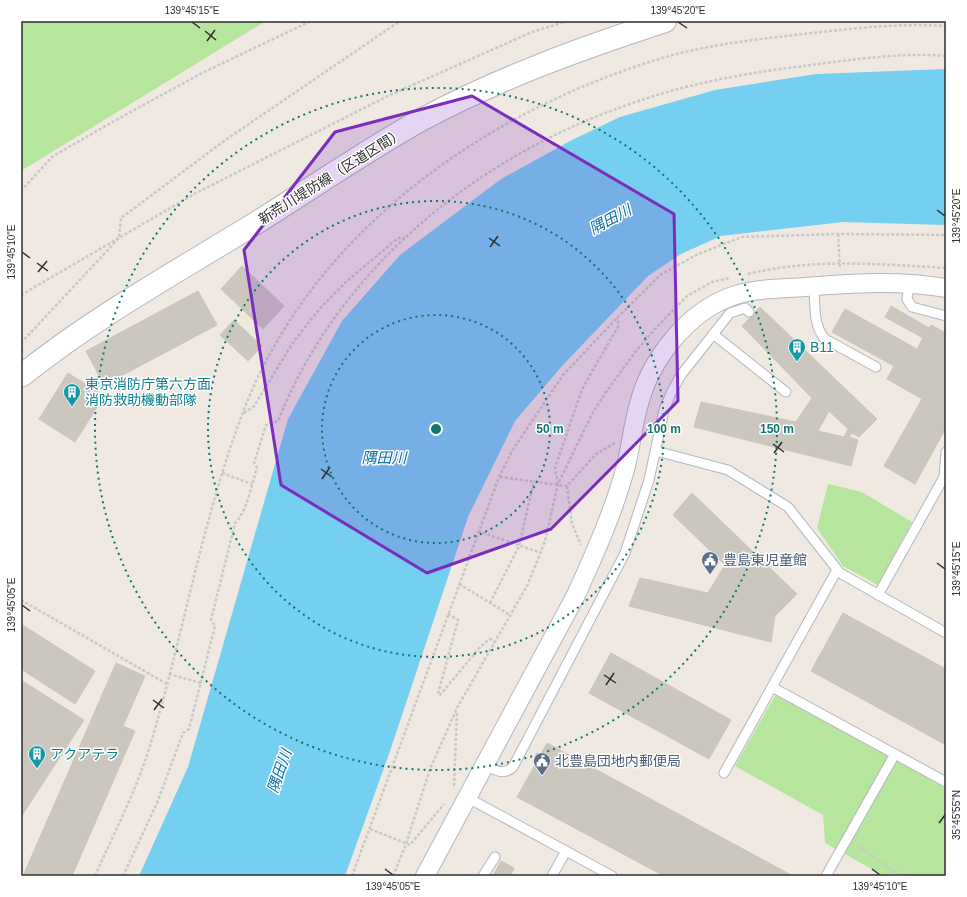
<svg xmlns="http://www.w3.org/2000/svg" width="967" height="897" viewBox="0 0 967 897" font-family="Helvetica,'Noto Sans JP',sans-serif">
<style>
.green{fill:#b6e59e}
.water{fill:#75cff0}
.building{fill:#cbc7bf;stroke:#cbc5ba;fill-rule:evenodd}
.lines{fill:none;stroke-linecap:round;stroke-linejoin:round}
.lane-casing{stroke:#b4b7c1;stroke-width:11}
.street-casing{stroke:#b4b7c1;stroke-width:20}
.secondary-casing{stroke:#b4b7c1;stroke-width:24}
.path{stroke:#c9c9c9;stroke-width:2.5;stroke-dasharray:3 2;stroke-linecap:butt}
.lane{stroke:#fff;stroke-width:9}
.street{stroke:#fff;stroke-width:18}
.secondary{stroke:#fff;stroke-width:22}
.marked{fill:#7b2cbf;fill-opacity:0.2;stroke:#7b2cbf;stroke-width:3;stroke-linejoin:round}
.ticks{fill:none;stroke:#2e2e2e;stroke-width:1.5}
.ring{fill:none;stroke:#0f766e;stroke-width:2;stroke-dasharray:2 4}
.labels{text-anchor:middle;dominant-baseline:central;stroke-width:3;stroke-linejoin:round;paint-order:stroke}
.street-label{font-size:14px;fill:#2e2e2e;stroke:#fff}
.culture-label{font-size:14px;fill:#0d838f;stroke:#fff;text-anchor:start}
.service-label{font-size:14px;fill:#4e5e75;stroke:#fff;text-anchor:start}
.water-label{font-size:15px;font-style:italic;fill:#0d6fa3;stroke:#fff}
.centre{fill:#0f766e;stroke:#fff;stroke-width:2}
.ring-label{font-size:12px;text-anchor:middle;font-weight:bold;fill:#0f766e;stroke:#fff;stroke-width:3;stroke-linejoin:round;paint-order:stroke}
.neatline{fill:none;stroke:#2e2e2e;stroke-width:1.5}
.ticks-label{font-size:10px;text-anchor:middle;fill:#2e2e2e}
</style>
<rect width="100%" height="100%" fill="#efe9e1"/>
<g class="green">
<polygon points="21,21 266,21 21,171"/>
<polygon points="828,484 862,492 912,522 878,585 843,566 817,528"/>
<polygon points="776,694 946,788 946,876 884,876 825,843 823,815 735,766"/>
</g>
<polygon class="water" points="946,69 946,225 843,222 721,236 681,254 648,276 562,366 515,421 468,517 389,754 345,876 139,876 188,767 288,419 342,321 400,255 501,179 572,140 620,117 715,90 816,74"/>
<g class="building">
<polygon points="242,266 284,306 263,329 221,289"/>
<polygon points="198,291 217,325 104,385 86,351"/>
<polygon points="891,306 929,328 931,325 946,333 946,428 915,484 884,466 922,399 887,379 894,366 832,332 845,309 917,349 923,338 885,317"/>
<path d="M 760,307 L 877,419 L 859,437 L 852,433 L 849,437 L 858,440 L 851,466 L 694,427 L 701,402 L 796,422 L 812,398 L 742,326 ZM 829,411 L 848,429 L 844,437 L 818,431 Z"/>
<polygon points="234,320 262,346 248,361 220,335"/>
<polygon points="68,373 104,396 75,442 39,419"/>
<polygon points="692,493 797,594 775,616 771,642 629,606 640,578 708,593 725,565 673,515"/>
<polygon points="843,613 946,669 946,745 811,671"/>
<polygon points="21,624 95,671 75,704 21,669"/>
<polygon points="611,653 731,720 709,759 589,693"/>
<polygon points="116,663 145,676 123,726 135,731 72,876 23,876"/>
<polygon points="21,680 84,720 21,817"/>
<polygon points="547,743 793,876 664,876 517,797"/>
<polygon points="501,861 514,868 511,875 513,876 493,876"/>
</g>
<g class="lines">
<g class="lane-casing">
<g id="lane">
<polyline points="909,285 907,299 912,307 946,316"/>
<path d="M 814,286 C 815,303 813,326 825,339 L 876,367"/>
<polyline points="713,334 786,392"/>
<polyline points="656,451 728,470 788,507 840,573 946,633"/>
<polyline points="878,595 944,477 946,452"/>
<polyline points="772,687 946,782"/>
<path d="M 485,765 C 495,770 504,776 513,767 L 625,553 L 649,480 L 664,410 L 671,393 L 681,375 L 730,313 L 745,308 L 749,312"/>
<polyline points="724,773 837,570"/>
<polyline points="468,798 566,851 552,876"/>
<polyline points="566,851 612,876"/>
<polyline points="483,876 495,857"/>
<polyline points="826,876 895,754"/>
</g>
</g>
<g class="street-casing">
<path id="street" d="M 425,876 L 576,595 C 595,553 614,511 626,466 C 631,445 633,424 639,404 C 650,360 687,313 730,297 C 753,288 780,289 805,287 C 851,283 900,280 946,288"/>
</g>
<g class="secondary-casing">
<path id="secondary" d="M 21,376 C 92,319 171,275 248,228 C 306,192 362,153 421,120 C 499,78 582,48 665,21"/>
</g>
<g class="path">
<polyline points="21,191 52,157 67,148 125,115 202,73 311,21"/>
<polyline points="838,234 840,269"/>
<path d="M 748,274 C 812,258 880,264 946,268"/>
<polyline points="21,295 196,193 388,96 532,32 568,21"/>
<polyline points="21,343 119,238 121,218 224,141 400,21"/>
<polyline points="21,347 24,352"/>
<polyline points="244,413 254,406 294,341 322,306 346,282 398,238 405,238"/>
<polyline points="222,473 252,484"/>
<polyline points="500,477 567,486 596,454 615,443"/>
<polyline points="558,484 555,468 582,389 619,325 617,318"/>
<polyline points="567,486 572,524 581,545"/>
<polyline points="478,531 541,553"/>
<polyline points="459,584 510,615"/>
<polyline points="21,600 167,684"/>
<polyline points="490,603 519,546 534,481"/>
<polyline points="448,614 458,620 438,694 440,695 481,646 490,639 494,642"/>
<polyline points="169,674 201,683"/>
<polyline points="454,786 457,711"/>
<polyline points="370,829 410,845 444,804"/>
<polyline points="857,845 901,876"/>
<path d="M 95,876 C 113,835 134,795 148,752 C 184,636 202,515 247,402 C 317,230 485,112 659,59 C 708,44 760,39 812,33 C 856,28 901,23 946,26"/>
<path d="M 123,876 L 157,803 L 183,733 L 189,729 L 215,626 L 211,620 L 235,523 C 246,514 252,483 257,468 L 254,463 L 266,425 L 278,421 C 338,269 477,156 630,104 C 686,84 745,73 804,66 C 850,60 900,52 946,56"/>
<polyline points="352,876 499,477 512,451 563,375 617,318 660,275 698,254 742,237 838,234 946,235"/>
<polyline points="393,876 406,844 430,769 457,708 528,584 545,541 558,484 592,414 606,392 636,351 653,331 687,296 712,282 729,278"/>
</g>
<use href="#lane" class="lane"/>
<use href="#street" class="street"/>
<use href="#secondary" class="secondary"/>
</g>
<path class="marked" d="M 472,96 L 674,214 L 678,401 L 551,529 L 427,573 L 281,485 L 244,250 L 335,132 Z"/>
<path class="ticks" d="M 192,22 L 200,28M 678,22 L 687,28M 205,31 L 216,40M 207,41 L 215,30M 937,210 L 945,216M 489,238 L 500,246M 490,247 L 498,236M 22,252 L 30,258M 37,263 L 48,271M 38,272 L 47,261M 773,444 L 784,452M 774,453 L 782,442M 321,469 L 332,477M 322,479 L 330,467M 937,563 L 945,569M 22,605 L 30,611M 604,675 L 616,683M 606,685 L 614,673M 153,700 L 164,708M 154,710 L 162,699M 939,823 L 945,815M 385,869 L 393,875M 872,869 L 880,875"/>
<g class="ring">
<circle cx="436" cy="429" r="114"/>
<circle cx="436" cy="429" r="228"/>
<circle cx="436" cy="429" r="341"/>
</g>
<defs>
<g id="building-pin" transform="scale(0.9)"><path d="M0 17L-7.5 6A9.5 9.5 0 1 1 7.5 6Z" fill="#0f9aa8" stroke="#fff"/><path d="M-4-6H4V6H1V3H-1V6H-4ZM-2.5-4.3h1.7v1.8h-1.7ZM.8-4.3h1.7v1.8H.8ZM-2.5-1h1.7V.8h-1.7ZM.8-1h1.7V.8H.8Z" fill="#fff"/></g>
<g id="civic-pin" transform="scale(0.9)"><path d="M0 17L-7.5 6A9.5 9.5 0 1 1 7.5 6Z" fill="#5c6f8a" stroke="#fff"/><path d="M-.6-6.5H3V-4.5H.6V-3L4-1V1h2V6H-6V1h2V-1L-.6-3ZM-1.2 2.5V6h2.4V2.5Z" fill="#fff"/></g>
</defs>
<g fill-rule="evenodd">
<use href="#building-pin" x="797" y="347"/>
<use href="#building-pin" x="72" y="392"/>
<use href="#civic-pin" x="710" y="560"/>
<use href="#building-pin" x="37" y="754"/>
<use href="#civic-pin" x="542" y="761"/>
</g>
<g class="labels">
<g class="street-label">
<text transform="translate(331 176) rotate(-32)">新荒川堤防線（区道区間）</text>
</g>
<g class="culture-label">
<text x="810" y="347">B11</text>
<text x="85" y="384">東京消防庁第六方面<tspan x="85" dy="16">消防救助機動部隊</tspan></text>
<text x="50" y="754">アクアテラ</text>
</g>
<g class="service-label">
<text x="723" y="560">豊島東児童館</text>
<text x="555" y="761">北豊島団地内郵便局</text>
</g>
<g class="water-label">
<text transform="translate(610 219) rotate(-28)">隅田川</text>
<text x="384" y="457">隅田川</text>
<text transform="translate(279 771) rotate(-71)">隅田川</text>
</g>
</g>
<circle cx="436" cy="429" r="6" class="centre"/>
<g class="ring-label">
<text x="550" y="433">50 m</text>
<text x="664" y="433">100 m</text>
<text x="777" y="433">150 m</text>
</g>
<rect width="967" height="897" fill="none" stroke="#ffffff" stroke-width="44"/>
<rect x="22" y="22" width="923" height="853" class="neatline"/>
<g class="ticks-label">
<text x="192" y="14">139°45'15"E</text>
<text x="678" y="14">139°45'20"E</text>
<text transform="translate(956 216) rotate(-90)" y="4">139°45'20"E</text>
<text transform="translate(11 252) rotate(-90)" y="4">139°45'10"E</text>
<text transform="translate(956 569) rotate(-90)" y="4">139°45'15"E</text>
<text transform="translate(11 605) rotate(-90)" y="4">139°45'05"E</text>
<text transform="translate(956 815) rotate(-90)" y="4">35°45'55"N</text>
<text x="393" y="890">139°45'05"E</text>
<text x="880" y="890">139°45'10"E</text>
</g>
</svg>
